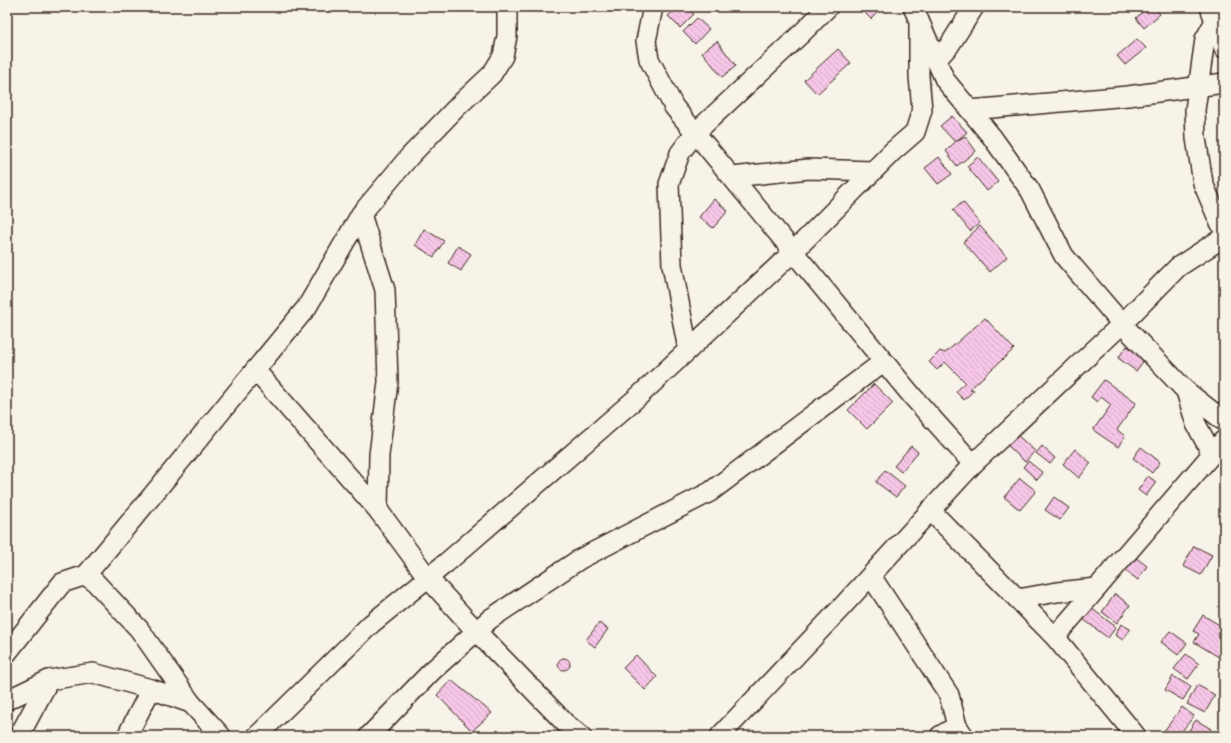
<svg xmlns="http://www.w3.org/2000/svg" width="1231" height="743" viewBox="0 0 1231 743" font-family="Dekko,sans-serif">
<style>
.building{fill:url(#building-back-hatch);stroke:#3b2a1e}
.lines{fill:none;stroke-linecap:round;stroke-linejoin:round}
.minor-casing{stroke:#3b2a1e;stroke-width:22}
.minor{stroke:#f7f3e8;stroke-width:19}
</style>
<defs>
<pattern id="building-back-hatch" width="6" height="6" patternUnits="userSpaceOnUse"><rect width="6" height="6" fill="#f7c6e8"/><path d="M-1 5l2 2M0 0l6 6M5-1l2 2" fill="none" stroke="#d5aac7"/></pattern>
</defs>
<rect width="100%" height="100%" fill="#f7f3e8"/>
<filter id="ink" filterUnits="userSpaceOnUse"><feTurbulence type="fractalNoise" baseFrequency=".025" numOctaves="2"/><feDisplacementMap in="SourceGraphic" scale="8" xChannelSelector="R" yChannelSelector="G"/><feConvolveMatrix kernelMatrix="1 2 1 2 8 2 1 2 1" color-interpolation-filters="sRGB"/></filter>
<g filter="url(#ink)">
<g class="building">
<polygon points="678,7 687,7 694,14 680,28 668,16"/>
<polygon points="859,7 883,7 871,19"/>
<polygon points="1145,7 1154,7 1160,14 1144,28 1136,18 1146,8"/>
<polygon points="697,18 709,29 695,44 683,32"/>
<polygon points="1137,39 1146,48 1125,65 1117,56"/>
<polygon points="717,41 736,66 722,77 702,52"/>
<polygon points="838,49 851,63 817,94 804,80"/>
<polygon points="952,116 967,132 955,142 940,126"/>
<polygon points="965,136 976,151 957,166 946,151 955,142"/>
<polygon points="939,157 952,174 938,184 925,168"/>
<polygon points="978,157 998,182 987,191 967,166"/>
<polygon points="714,199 728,211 713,228 699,217"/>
<polygon points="963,202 980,223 970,231 953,210"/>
<polygon points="980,226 1007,257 990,272 963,242"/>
<polygon points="424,229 444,241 434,257 415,245"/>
<polygon points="458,246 471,254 461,271 448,263"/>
<polygon points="985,318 1014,349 970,389 974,390 964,400 956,392 965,382 945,362 937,370 929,362 940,351 945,353"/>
<polygon points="1127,346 1145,359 1136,371 1118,358"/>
<polygon points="1104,380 1136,403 1117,430 1125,436 1118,447 1093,430 1111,405 1101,397 1097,402 1091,397"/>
<polygon points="874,384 893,403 867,429 848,410"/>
<polygon points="1016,434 1035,451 1025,462 1006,444"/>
<polygon points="911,446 918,452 901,472 894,466"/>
<polygon points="1042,446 1055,458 1050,464 1036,453"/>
<polygon points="1141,447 1160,462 1152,473 1133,458"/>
<polygon points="1075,449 1091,463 1079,478 1063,464"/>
<polygon points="1028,461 1043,473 1037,480 1023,467"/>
<polygon points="885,470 905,486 896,497 876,482"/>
<polygon points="1148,476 1156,482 1146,496 1138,490"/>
<polygon points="1020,478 1036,491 1020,510 1004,497"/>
<polygon points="1054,497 1069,508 1060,520 1045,510"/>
<polygon points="1194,546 1212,555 1201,575 1183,566"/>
<polygon points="1131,554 1147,566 1138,580 1122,568"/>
<polygon points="1115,594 1130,605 1117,623 1102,612"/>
<polygon points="1087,605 1116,627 1108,638 1079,616"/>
<polygon points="1203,615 1221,626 1224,621 1224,656 1222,659 1194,642 1199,634 1193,631"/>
<polygon points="599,623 608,629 595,647 586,640"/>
<polygon points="1121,624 1130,629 1123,640 1115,635"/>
<polygon points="1170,631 1187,643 1178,655 1161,642"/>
<polygon points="1186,654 1199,664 1188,679 1174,669"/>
<polygon points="636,655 657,677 645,690 623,668"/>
<circle cx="564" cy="664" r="6"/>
<polygon points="1173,676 1191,687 1183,700 1165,690"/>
<polygon points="451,680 492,713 472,731 437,695"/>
<polygon points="1197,685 1215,695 1205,713 1187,704"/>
<polygon points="1182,707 1194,716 1178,736 1170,736 1164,731"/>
<polygon points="1196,720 1211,729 1207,736 1185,736"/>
</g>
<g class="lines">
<g class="minor-casing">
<g id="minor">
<polyline points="653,7 646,41 649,59 674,107 913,397 973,464 1122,324 1178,267 1224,237"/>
<polyline points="913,7 945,80 992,137 1030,190 1064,256 1122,324 1186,391 1224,421"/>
<polyline points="1210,7 1224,48"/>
<polyline points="1224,13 1215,21 1205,39 1195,110 1196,138 1203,183 1219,221 1224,229"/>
<polyline points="936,60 949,46 974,7"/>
<polyline points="970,110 1128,96 1224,83"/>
<polyline points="732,177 809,169 873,171"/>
<polyline points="361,214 385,290 388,382 379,455 378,510"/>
<polyline points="688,350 672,265 669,184 680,153 695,133 802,33 828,7"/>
<polyline points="255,370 378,510 428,578 476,631 565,723 581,736"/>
<polyline points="1186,391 1196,424 1212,454"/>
<polyline points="930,510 1055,637 1136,736"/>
<polyline points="86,575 96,583 139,629 191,703 221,736"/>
<polyline points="871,576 949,695 957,726 964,736"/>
<polyline points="1018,599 1057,592 1097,588"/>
<polyline points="1055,637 1224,440"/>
<polyline points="7,653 62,583 86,575 151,497 307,307 361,214 410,156 458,106 492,74 503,56 507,36 507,7"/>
<polyline points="7,700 49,680 93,673 151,689 191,703"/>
<polyline points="19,736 49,680"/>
<polyline points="127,736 151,689"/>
<polyline points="257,736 371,624 446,563 640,395 793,252 892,152 915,132 922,110 919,76 919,21"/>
<polyline points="369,736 432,671 490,619 580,559 710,492 883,362"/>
<polyline points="720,736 839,610 973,464"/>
<polyline points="940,736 957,726"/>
</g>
</g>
<use href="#minor" class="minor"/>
</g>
</g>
<rect width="1231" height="743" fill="none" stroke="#f7f3e8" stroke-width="24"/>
<rect x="12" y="12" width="1207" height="719" fill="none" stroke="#3b2a1e" stroke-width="1.5" filter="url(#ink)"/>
</svg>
